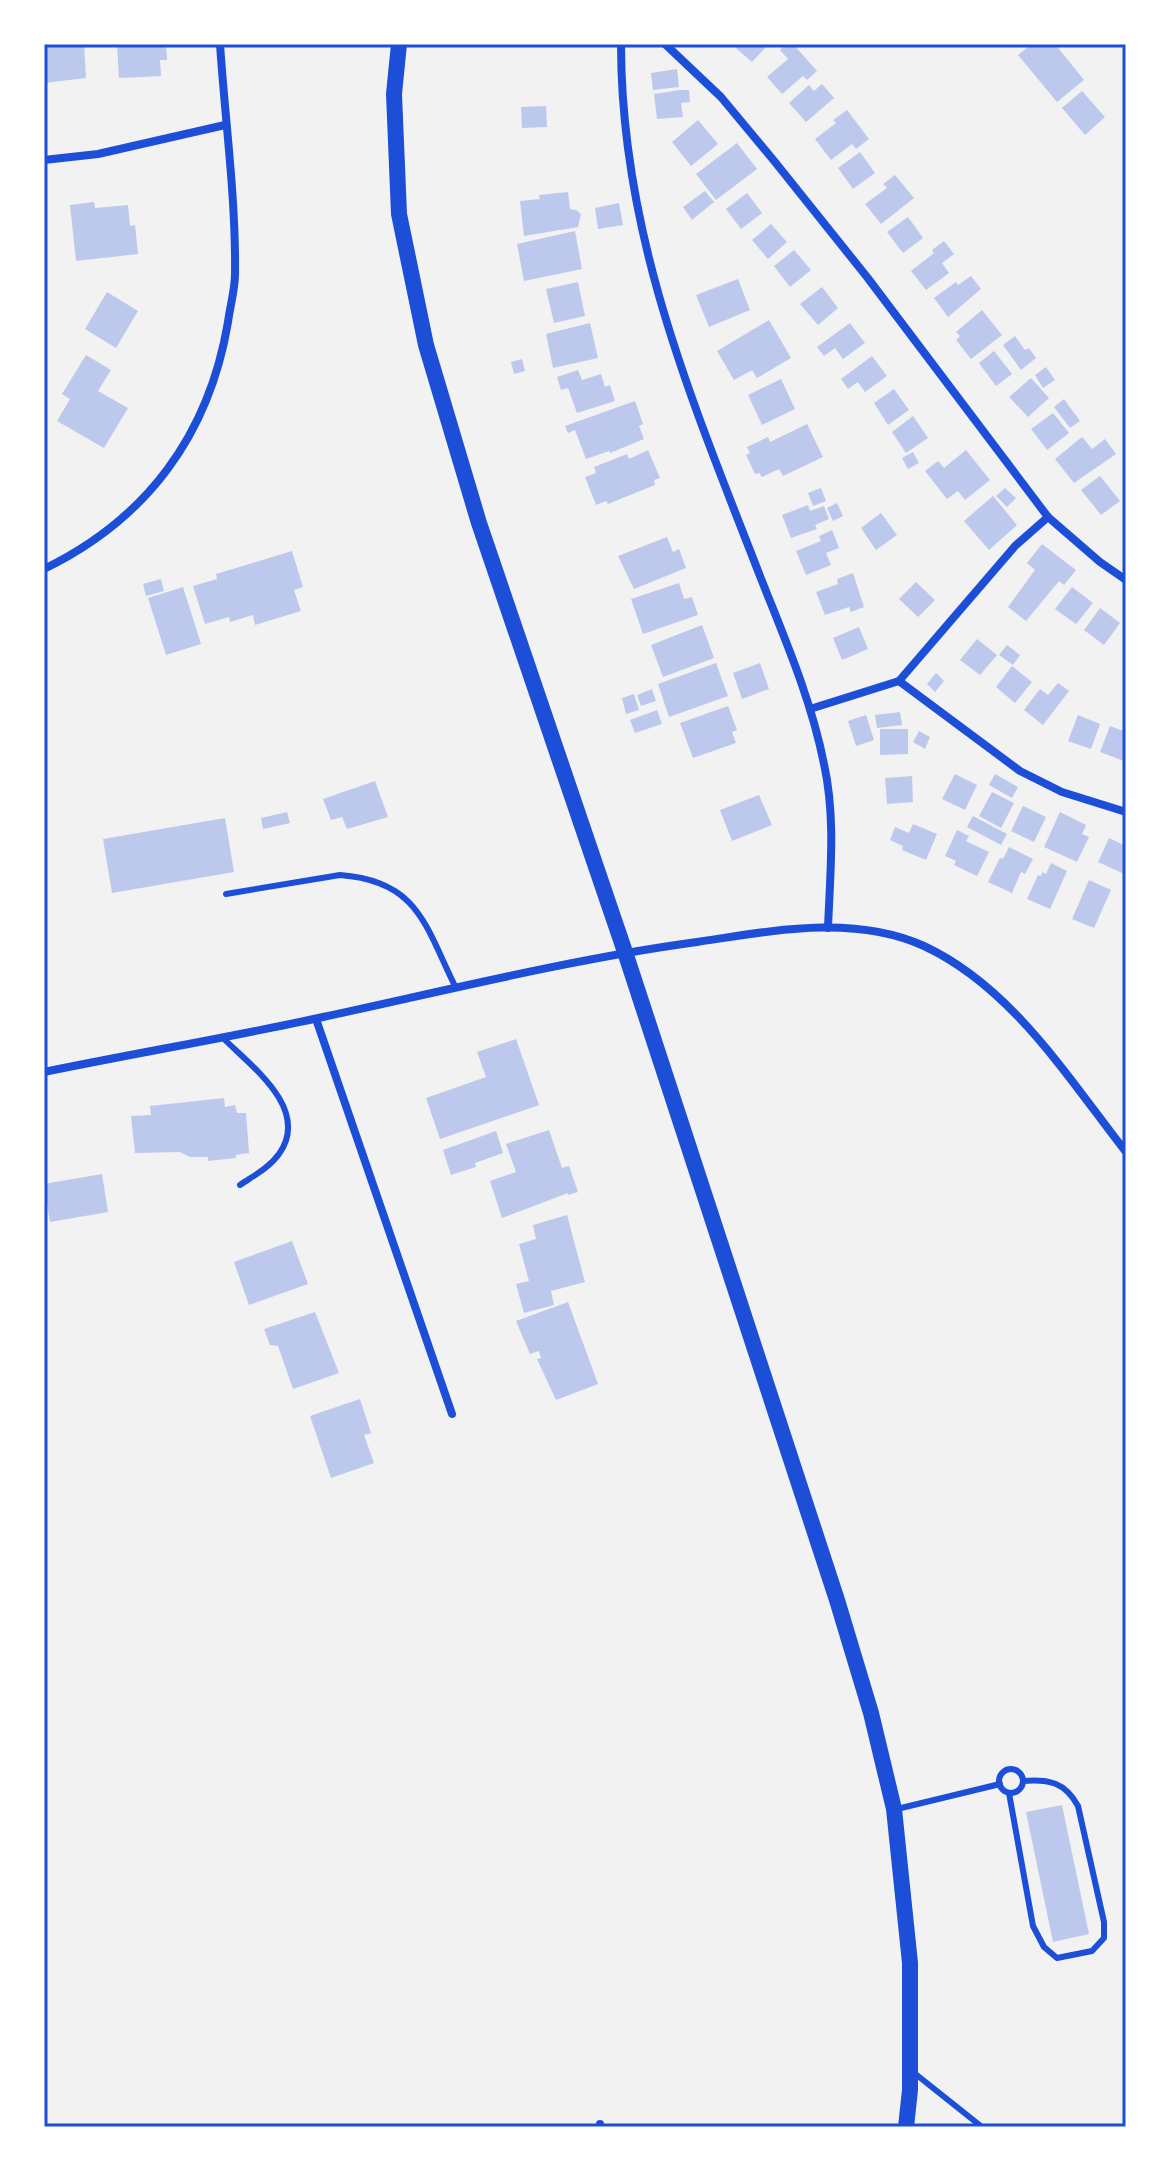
<svg xmlns="http://www.w3.org/2000/svg" width="1170" height="2171" viewBox="0 0 1170 2171" font-family="Inter,sans-serif">
<style>
.building{fill:#bdc9ec}
.lines{fill:none;stroke-linecap:round;stroke-linejoin:round}
.service{stroke:#1d4ed8;stroke-width:6}
.minor{stroke:#1d4ed8;stroke-width:8}
.secondary{stroke:#1d4ed8;stroke-width:16}
.neatline{fill:none;stroke:#1d4ed8;stroke-width:3}
</style>
<rect width="100%" height="100%" fill="#f2f2f2"/>
<g class="building">
<polygon points="44,44 84,44 86,78 44,83"/>
<polygon points="117,44 166,44 167,60 160,60 161,76 119,78"/>
<polygon points="731,44 769,44 752,62"/>
<polygon points="786,44 793,44 817,71 807,80 803,76 782,94 767,77 788,59 780,50"/>
<polygon points="1032,44 1055,44 1084,80 1057,102 1018,55"/>
<polygon points="677,69 679,87 653,90 651,73"/>
<polygon points="822,84 834,98 806,122 789,103 809,85 814,91"/>
<polygon points="680,90 689,90 690,102 681,103 683,117 657,119 654,94"/>
<polygon points="1082,91 1105,117 1085,135 1062,108"/>
<polygon points="546,106 547,127 522,128 521,107"/>
<polygon points="847,110 869,139 856,149 852,144 831,160 815,139 836,123 833,120"/>
<polygon points="698,120 718,144 691,166 672,142"/>
<polygon points="737,143 757,169 716,200 696,174"/>
<polygon points="860,152 875,173 853,189 838,168"/>
<polygon points="895,175 914,198 881,224 865,204 887,188 883,184"/>
<polygon points="705,191 714,202 692,220 683,207"/>
<polygon points="568,192 570,209 576,210 581,214 578,227 524,236 520,201 540,199 539,195"/>
<polygon points="747,193 762,213 741,229 726,209"/>
<polygon points="94,202 95,208 128,205 130,226 135,225 138,254 76,261 70,205"/>
<polygon points="619,203 623,225 598,229 595,208"/>
<polygon points="908,217 923,238 903,253 887,232"/>
<polygon points="771,224 787,242 768,259 752,240"/>
<polygon points="575,231 582,269 524,281 517,244"/>
<polygon points="944,241 954,254 942,263 949,273 926,290 911,271 934,253 932,250"/>
<polygon points="794,250 811,270 790,287 774,266"/>
<polygon points="971,276 981,289 948,317 934,298 956,282 958,285"/>
<polygon points="738,279 750,310 709,327 696,295"/>
<polygon points="578,282 585,316 554,323 546,289"/>
<polygon points="822,287 838,308 818,325 800,304"/>
<polygon points="107,292 138,311 116,348 85,329"/>
<polygon points="982,310 1002,335 971,359 956,340 960,336 956,332"/>
<polygon points="769,320 791,358 757,378 752,370 734,380 717,351"/>
<polygon points="590,323 598,358 553,368 546,334"/>
<polygon points="850,323 865,343 843,359 835,348 824,356 817,347"/>
<polygon points="1015,336 1025,350 1029,348 1036,358 1021,370 1003,345"/>
<polygon points="994,351 1012,374 996,386 979,363"/>
<polygon points="86,355 111,370 98,391 128,408 104,448 57,421 70,399 62,394"/>
<polygon points="872,356 887,376 865,392 858,382 848,389 841,379"/>
<polygon points="522,359 525,371 514,374 511,362"/>
<polygon points="1046,367 1055,380 1043,388 1035,375"/>
<polygon points="578,370 582,380 601,374 605,387 610,385 615,401 577,413 568,388 561,390 557,377"/>
<polygon points="1031,378 1049,398 1028,417 1009,397"/>
<polygon points="781,379 795,409 762,425 748,395"/>
<polygon points="894,389 909,410 888,425 874,403"/>
<polygon points="1064,399 1080,421 1070,428 1054,407"/>
<polygon points="635,401 643,424 639,426 644,439 610,453 609,451 586,459 575,430 568,433 565,426"/>
<polygon points="1053,413 1069,433 1047,450 1031,429"/>
<polygon points="913,416 928,438 906,453 892,432"/>
<polygon points="807,424 823,457 783,476 779,469 762,477 759,473 755,474 746,455 750,453 747,447 768,437 770,442"/>
<polygon points="1082,437 1092,449 1105,439 1116,454 1074,483 1055,459"/>
<polygon points="648,450 660,478 654,480 655,485 608,504 606,501 596,505 585,477 596,473 594,467 627,454 629,459"/>
<polygon points="966,450 990,480 965,500 958,491 947,499 925,471 938,461 944,468"/>
<polygon points="913,452 919,463 908,469 902,458"/>
<polygon points="1100,476 1120,501 1101,515 1081,490"/>
<polygon points="821,488 826,501 813,506 808,493"/>
<polygon points="1005,488 1016,498 1007,507 996,496"/>
<polygon points="993,496 1017,525 989,550 964,521"/>
<polygon points="837,503 843,516 833,521 827,508"/>
<polygon points="808,505 810,511 824,506 829,519 815,525 817,529 791,538 782,515"/>
<polygon points="881,513 897,535 876,550 861,528"/>
<polygon points="832,530 839,548 826,553 831,565 806,575 796,551 821,541 819,536"/>
<polygon points="667,537 673,552 679,549 686,568 634,589 618,556"/>
<polygon points="1042,544 1076,570 1064,585 1059,581 1026,621 1008,607 1035,570 1027,563"/>
<polygon points="292,551 303,587 294,590 301,611 255,625 253,615 230,622 229,617 205,624 193,586 217,579 216,574"/>
<polygon points="853,573 864,607 851,612 849,607 825,615 816,592 838,584 837,579"/>
<polygon points="161,579 164,591 146,596 143,584"/>
<polygon points="916,582 935,600 918,617 899,599"/>
<polygon points="679,583 684,599 692,597 698,615 643,634 631,599"/>
<polygon points="183,587 201,644 166,655 148,598"/>
<polygon points="1072,587 1093,603 1076,624 1055,609"/>
<polygon points="1100,608 1120,623 1104,645 1084,630"/>
<polygon points="702,625 714,658 663,677 651,645"/>
<polygon points="859,627 868,649 842,660 833,638"/>
<polygon points="977,639 997,655 980,675 960,660"/>
<polygon points="1007,645 1020,655 1013,665 999,655"/>
<polygon points="716,663 728,696 669,717 658,684"/>
<polygon points="760,663 769,689 742,699 733,673"/>
<polygon points="1012,666 1032,682 1015,703 996,687"/>
<polygon points="936,673 944,681 935,692 927,684"/>
<polygon points="1058,683 1069,691 1043,725 1024,710 1040,689 1048,695"/>
<polygon points="652,689 656,701 641,706 637,695"/>
<polygon points="634,694 639,710 626,714 622,698"/>
<polygon points="728,706 737,730 732,732 736,743 693,758 680,723"/>
<polygon points="657,710 662,724 635,733 630,720"/>
<polygon points="900,712 902,725 877,728 875,715"/>
<polygon points="866,715 874,740 856,746 848,721"/>
<polygon points="1078,715 1100,724 1091,749 1068,741"/>
<polygon points="1110,726 1126,732 1124,761 1100,752"/>
<polygon points="880,729 908,729 908,754 880,755"/>
<polygon points="919,731 930,737 925,749 913,742"/>
<polygon points="955,774 977,785 965,810 942,799"/>
<polygon points="995,774 1018,787 1012,798 989,785"/>
<polygon points="912,776 913,802 887,804 885,778"/>
<polygon points="375,781 388,817 347,829 342,817 331,820 323,799"/>
<polygon points="992,792 1014,803 1001,828 979,816"/>
<polygon points="759,795 772,825 732,841 720,810"/>
<polygon points="1023,806 1046,817 1034,842 1011,831"/>
<polygon points="287,812 290,823 263,829 261,818"/>
<polygon points="1060,812 1086,825 1082,834 1089,837 1077,862 1044,847"/>
<polygon points="973,816 1007,834 1001,845 967,827"/>
<polygon points="225,818 234,872 112,893 103,839"/>
<polygon points="913,824 937,834 926,860 902,850 903,846 890,840 895,827 909,833"/>
<polygon points="957,830 969,836 966,841 989,852 977,876 954,865 956,861 945,856"/>
<polygon points="1109,838 1126,846 1126,865 1122,873 1098,862"/>
<polygon points="1009,847 1033,859 1025,874 1021,872 1012,893 988,882 1000,858 1003,859"/>
<polygon points="1051,863 1067,871 1050,909 1027,899 1038,875 1041,876 1042,872 1046,874"/>
<polygon points="1089,880 1111,890 1094,928 1072,919"/>
<polygon points="516,1039 539,1105 440,1139 426,1098 486,1077 477,1052"/>
<polygon points="224,1098 225,1107 235,1105 237,1113 246,1113 249,1153 236,1155 236,1158 208,1161 208,1157 190,1157 180,1152 135,1153 131,1116 151,1115 150,1106"/>
<polygon points="549,1130 562,1168 569,1166 578,1192 568,1195 568,1193 502,1218 490,1181 516,1172 506,1144"/>
<polygon points="496,1131 503,1153 475,1163 476,1167 451,1175 443,1150"/>
<polygon points="102,1174 108,1212 50,1222 44,1184"/>
<polygon points="567,1215 585,1282 551,1291 554,1305 524,1313 516,1284 529,1281 519,1244 536,1239 533,1225"/>
<polygon points="292,1241 308,1284 249,1305 234,1262"/>
<polygon points="568,1302 598,1384 556,1400 537,1359 541,1358 539,1351 530,1354 516,1321"/>
<polygon points="315,1312 339,1373 293,1389 278,1346 270,1345 264,1329"/>
<polygon points="360,1399 371,1433 364,1435 374,1463 331,1478 310,1416"/>
<polygon points="1062,1805 1089,1934 1053,1942 1026,1812"/>
</g>
<g class="lines">
<g class="service">
<path d="M 226,894 L 340,875 C 419,881 425,926 456,988"/>
<path d="M 223,1038 C 251,1066 311,1109 279,1154 C 269,1168 253,1176 240,1185"/>
<circle cx="1011" cy="1781" r="12"/>
<path d="M 1009,1793 L 1033,1926 L 1044,1947 L 1057,1958 L 1092,1951 L 1104,1938 L 1104,1922 L 1078,1806 C 1065,1782 1049,1779 1023,1781"/>
<polyline points="897,1809 1000,1784"/>
<polyline points="913,2072 982,2127"/>
</g>
<g class="minor">
<path d="M 621,44 C 621,229 687,389 753,558 C 779,626 810,693 824,764 C 836,818 830,874 828,928"/>
<polyline points="665,44 721,97 775,162 867,277 1048,517 1100,562 1126,580"/>
<polyline points="44,160 98,154 225,125"/>
<path d="M 44,569 C 147,519 209,435 228,322 C 230,306 235,290 235,274 C 236,198 225,120 220,44"/>
<polyline points="899,681 1020,771 1062,792 1126,812"/>
<polyline points="810,709 899,681 1015,546 1048,517"/>
<polyline points="316,1019 452,1414"/>
<path d="M 44,1072 C 137,1053 231,1037 323,1017 C 448,990 572,959 697,942 C 771,931 853,914 924,946 C 1012,987 1068,1078 1126,1152"/>
<polyline points="600,2124 600,2127"/>
</g>
<polyline class="secondary" points="399,44 394,94 399,214 426,345 479,523 625,952 837,1600 871,1713 894,1809 910,1963 910,2090 906,2127"/>
</g>
<rect width="1170" height="2171" fill="none" stroke="#ffffff" stroke-width="92"/>
<rect x="46" y="46" width="1078" height="2079" class="neatline"/>
</svg>
